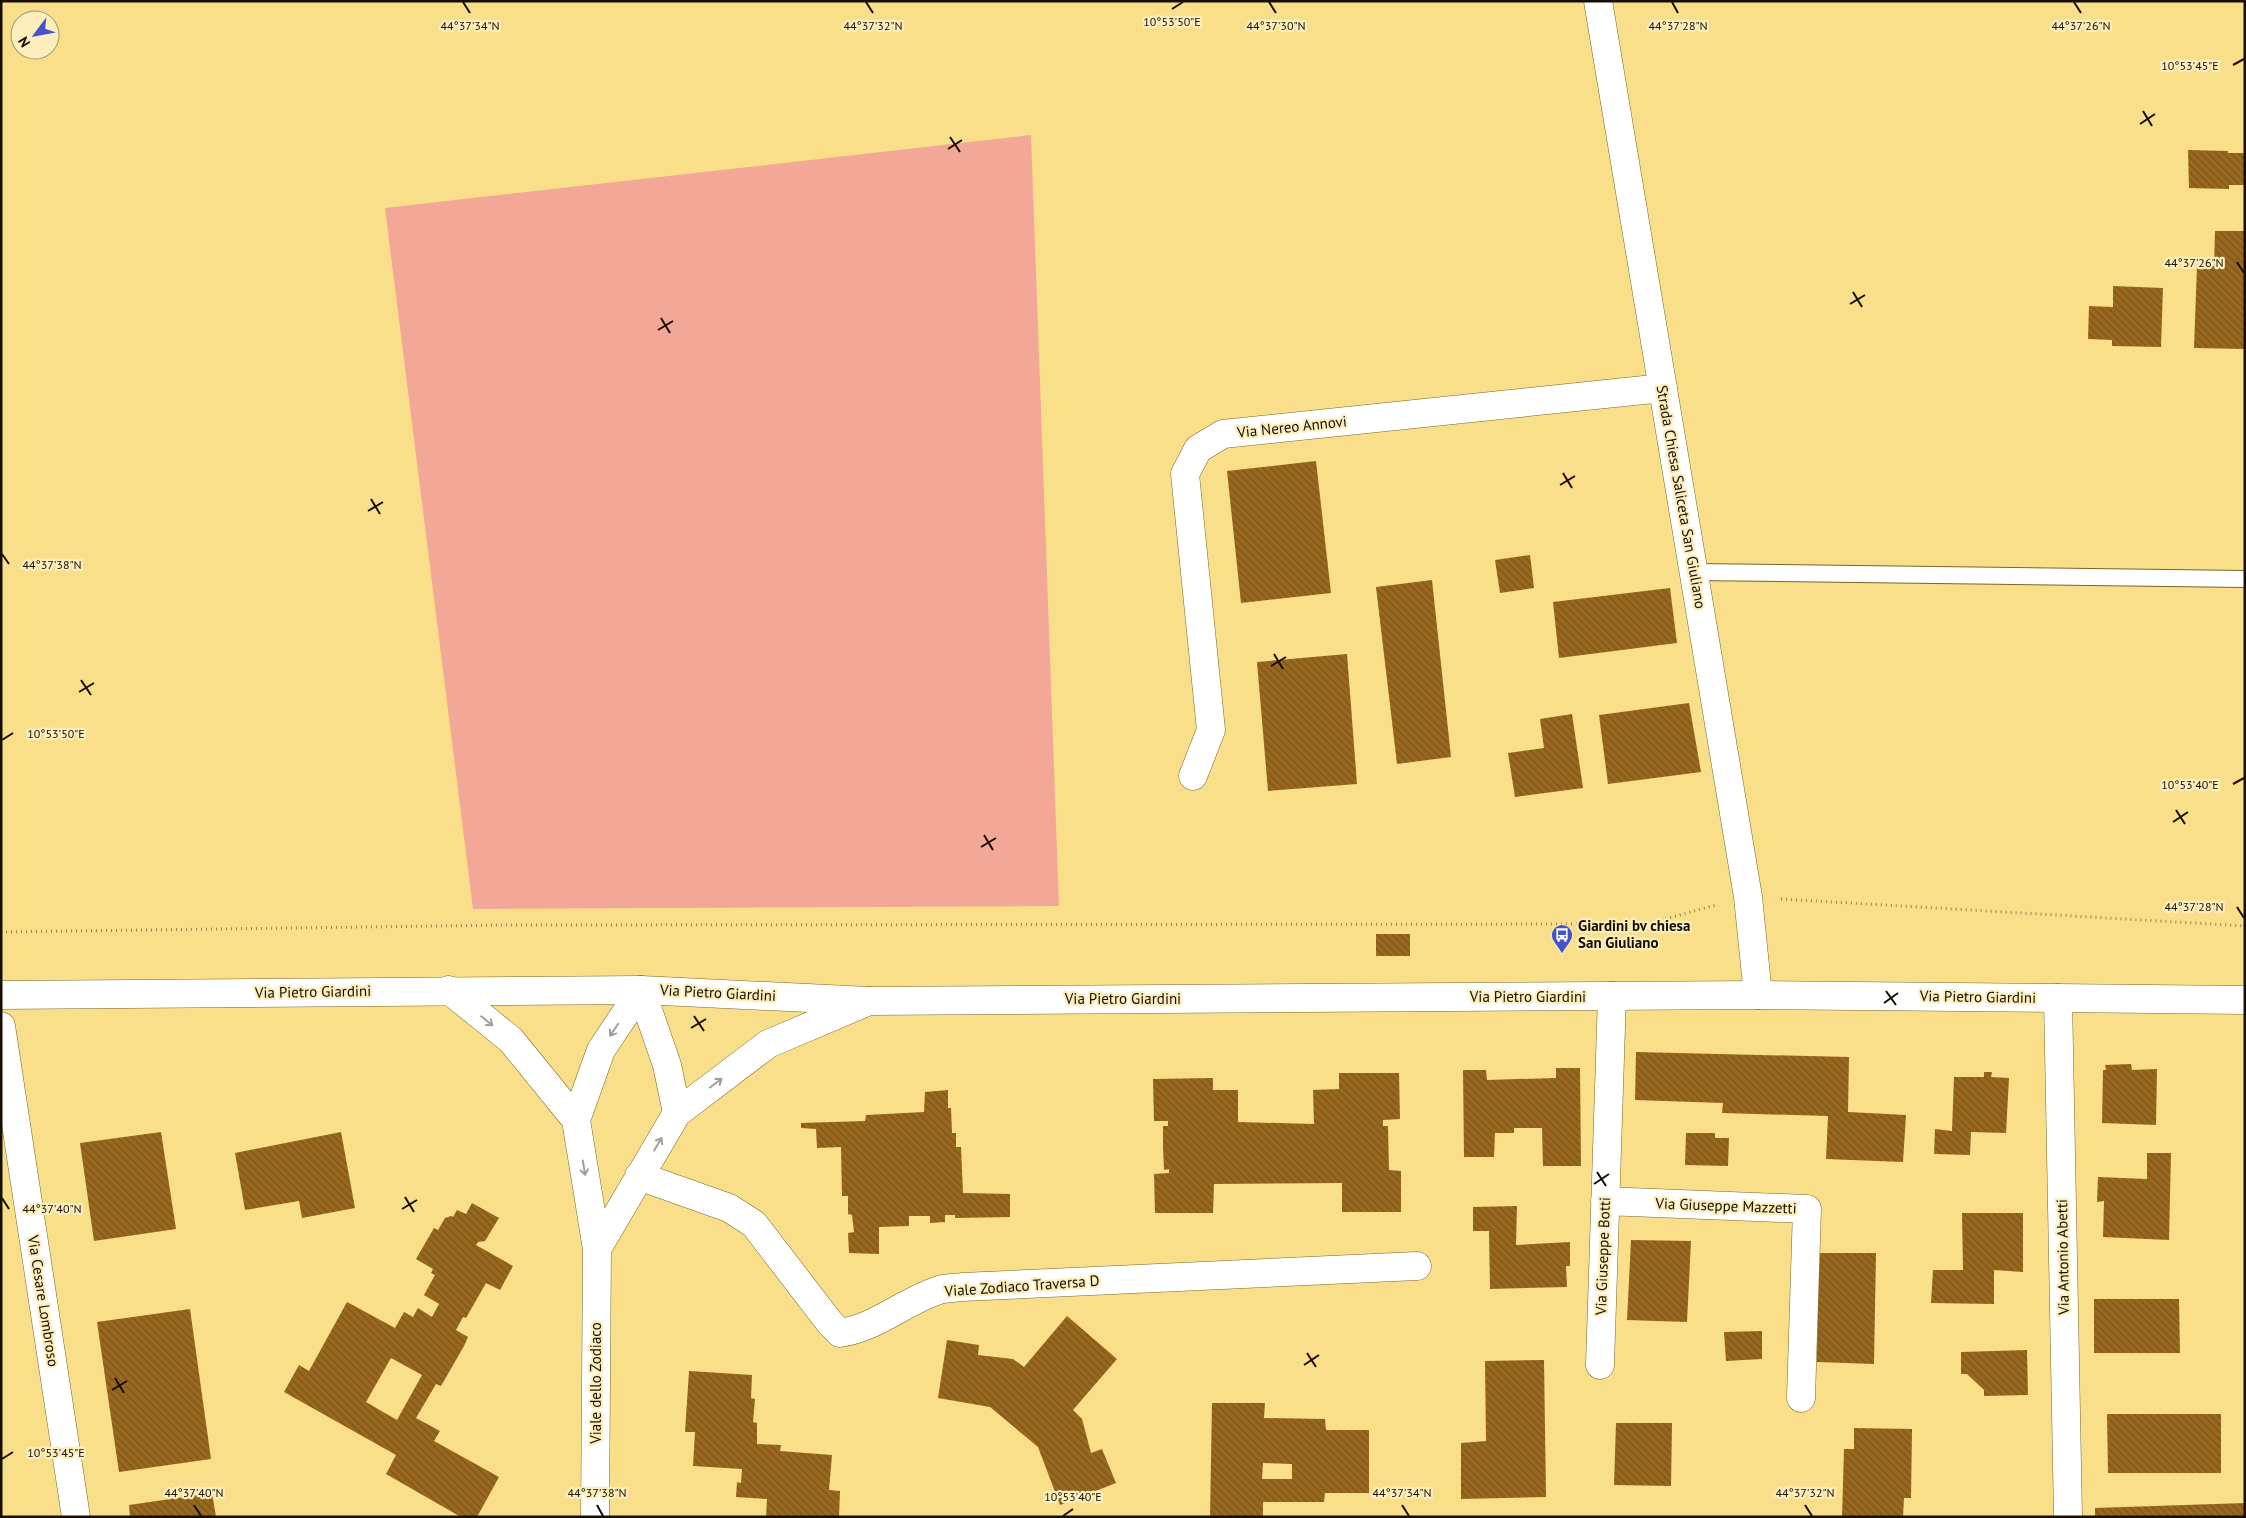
<svg xmlns="http://www.w3.org/2000/svg" width="2246" height="1518" viewBox="0 0 2246 1518" font-family="'PT Sans',sans-serif">
  <style>
    .green { fill: #f3a797 }
    .building { fill: url(#building-back-hatch); fill-rule: evenodd }
    .lines { fill: none; stroke-linecap: round; stroke-linejoin: round }
    .service-casing { stroke: #796626; stroke-width: 18 }
    .minor-casing { stroke: #796626; stroke-width: 29 }
    .secondary-casing { stroke: #796626; stroke-width: 29 }
    .path { stroke: #97844f; stroke-width: 3; stroke-dasharray: 1 4; stroke-linecap: butt }
    .service { stroke: #fff; stroke-width: 16 }
    .minor { stroke: #fff; stroke-width: 28 }
    .secondary { stroke: #fff; stroke-width: 28 }
    .oneway { stroke: #a29f99 }
    .ticks { fill: none; stroke: #160e00; stroke-width: 2 }
    .labels { text-anchor: middle; stroke-width: 4.5; stroke-linejoin: round; paint-order: stroke }
    .street-label { font-size: 15px; fill: #160e00; stroke: #fdeebd }
    .poi-label { font-size: 15px; font-weight: bold; fill: #160e00; stroke: #fdeebd; text-anchor: start }
    .ticks-label { font-size: 12px; text-anchor: middle; fill: #160e00; stroke: #fdeebd; stroke-width: 4.5; stroke-linejoin: round; paint-order: stroke }
  </style>
  <defs>
    <pattern id="building-back-hatch" width="6" height="6" patternUnits="userSpaceOnUse" patternTransform="scale(1.25)"><rect width="6" height="6" fill="#99681f"/><path d="M-1 5l2 2M0 0l6 6M5-1l2 2" fill="none" stroke="#7c5419"/></pattern>
  </defs>
  <rect width="100%" height="100%" fill="#fadf8b"/>
  <path class="green" d="M 1031,135 L 1059,906 L 473,909 L 385,208 Z"/>
  <path class="building" d="M 2188,150 L 2228,151 L 2228,153 L 2245,153 L 2245,185 L 2229,185 L 2229,189 L 2189,188 Z
    M 2215,231 L 2245,231 L 2245,349 L 2194,348 L 2197,266 L 2214,266 Z
    M 2113,286 L 2163,288 L 2161,347 L 2112,346 L 2112,340 L 2088,339 L 2089,306 L 2113,307 Z
    M 1316,461 L 1331,593 L 1241,603 L 1227,471 Z
    M 1530,555 L 1534,588 L 1500,593 L 1495,560 Z
    M 1432,580 L 1451,757 L 1397,764 L 1376,587 Z
    M 1670,588 L 1677,643 L 1559,658 L 1553,602 Z
    M 1347,654 L 1357,784 L 1268,791 L 1257,662 Z
    M 1689,703 L 1701,772 L 1608,784 L 1599,715 Z
    M 1572,714 L 1583,788 L 1515,797 L 1508,753 L 1544,748 L 1540,719 Z
    M 1376,934 L 1410,934 L 1410,956 L 1376,956 Z
    M 1636,1052 L 1849,1057 L 1848,1112 L 1906,1115 L 1903,1162 L 1826,1159 L 1828,1116 L 1722,1113 L 1723,1103 L 1635,1100 Z
    M 2131,1064 L 2132,1070 L 2157,1069 L 2156,1125 L 2102,1123 L 2103,1070 L 2106,1070 L 2105,1065 Z
    M 1556,1068 L 1580,1068 L 1581,1166 L 1543,1166 L 1542,1128 L 1514,1128 L 1514,1133 L 1495,1133 L 1494,1157 L 1464,1157 L 1463,1070 L 1486,1070 L 1487,1080 L 1556,1078 Z
    M 1984,1072 L 1992,1072 L 1991,1077 L 2009,1078 L 2006,1133 L 1971,1132 L 1970,1155 L 1934,1154 L 1935,1129 L 1952,1131 L 1954,1077 L 1984,1077 Z
    M 1339,1073 L 1399,1073 L 1400,1119 L 1383,1120 L 1383,1126 L 1388,1126 L 1389,1170 L 1401,1171 L 1401,1212 L 1342,1212 L 1342,1183 L 1214,1184 L 1213,1213 L 1155,1213 L 1154,1174 L 1169,1173 L 1169,1169 L 1164,1170 L 1163,1147 L 1163,1126 L 1168,1126 L 1168,1121 L 1154,1121 L 1153,1079 L 1213,1078 L 1213,1090 L 1238,1090 L 1238,1122 L 1314,1124 L 1313,1090 L 1339,1089 Z
    M 948,1090 L 948,1108 L 951,1108 L 952,1133 L 956,1133 L 956,1147 L 961,1147 L 963,1193 L 1010,1194 L 1010,1217 L 955,1218 L 955,1215 L 945,1215 L 945,1222 L 930,1223 L 930,1216 L 909,1216 L 909,1226 L 879,1227 L 879,1254 L 849,1253 L 848,1233 L 854,1232 L 852,1215 L 848,1214 L 848,1196 L 842,1196 L 841,1147 L 817,1148 L 816,1129 L 801,1128 L 801,1123 L 865,1121 L 866,1115 L 924,1112 L 925,1092 Z
    M 161,1132 L 176,1229 L 94,1241 L 80,1143 Z
    M 341,1132 L 355,1208 L 302,1218 L 299,1201 L 245,1210 L 235,1153 Z
    M 1686,1133 L 1715,1133 L 1715,1138 L 1729,1138 L 1728,1166 L 1685,1165 Z
    M 2147,1153 L 2171,1153 L 2169,1240 L 2103,1237 L 2104,1201 L 2097,1202 L 2098,1177 L 2147,1179 Z
    M 472,1203 L 499,1218 L 485,1241 L 478,1242 L 476,1245 L 513,1266 L 500,1290 L 486,1283 L 466,1318 L 463,1317 L 456,1330 L 468,1337 L 464,1346 L 441,1386 L 436,1384 L 416,1418 L 440,1431 L 434,1441 L 499,1477 L 477,1517 L 461,1517 L 386,1474 L 396,1455 L 284,1392 L 299,1365 L 309,1371 L 347,1302 L 395,1328 L 404,1312 L 413,1317 L 418,1308 L 432,1317 L 439,1304 L 424,1295 L 435,1275 L 431,1273 L 433,1269 L 416,1259 L 434,1228 L 438,1230 L 445,1218 L 451,1216 L 453,1217 L 457,1210 L 466,1214 ZM 391,1358 L 422,1375 L 397,1420 L 366,1402 Z
    M 1517,1206 L 1516,1245 L 1570,1242 L 1570,1266 L 1566,1266 L 1567,1287 L 1490,1289 L 1489,1231 L 1473,1231 L 1473,1207 Z
    M 1962,1213 L 2023,1213 L 2023,1272 L 1994,1270 L 1994,1304 L 1931,1303 L 1933,1270 L 1963,1270 Z
    M 1631,1240 L 1691,1241 L 1687,1322 L 1627,1320 Z
    M 1818,1253 L 1876,1253 L 1874,1364 L 1817,1362 Z
    M 2094,1299 L 2179,1299 L 2180,1353 L 2094,1353 Z
    M 190,1309 L 211,1459 L 119,1472 L 97,1322 Z
    M 1067,1316 L 1117,1359 L 1073,1410 L 1082,1419 L 1091,1453 L 1102,1449 L 1116,1483 L 1060,1505 L 1038,1447 L 990,1407 L 938,1398 L 947,1340 L 979,1345 L 978,1355 L 1013,1359 L 1024,1367 Z
    M 1762,1331 L 1762,1359 L 1726,1361 L 1724,1332 Z
    M 2027,1350 L 2028,1395 L 1984,1396 L 1984,1390 L 1967,1374 L 1961,1374 L 1961,1352 Z
    M 1544,1360 L 1546,1497 L 1461,1499 L 1461,1443 L 1486,1441 L 1485,1361 Z
    M 689,1371 L 752,1375 L 751,1398 L 755,1399 L 753,1422 L 757,1423 L 757,1444 L 781,1445 L 780,1451 L 832,1455 L 829,1490 L 840,1491 L 839,1517 L 766,1517 L 767,1499 L 736,1497 L 737,1482 L 741,1483 L 742,1469 L 693,1466 L 695,1432 L 685,1432 Z
    M 1212,1403 L 1265,1403 L 1264,1418 L 1325,1419 L 1326,1430 L 1369,1430 L 1369,1493 L 1325,1493 L 1324,1502 L 1263,1502 L 1263,1517 L 1210,1517 ZM 1263,1463 L 1292,1464 L 1292,1479 L 1262,1479 Z
    M 2107,1414 L 2221,1414 L 2221,1473 L 2108,1473 Z
    M 1616,1423 L 1672,1423 L 1671,1486 L 1614,1485 Z
    M 1854,1428 L 1912,1429 L 1911,1498 L 1904,1498 L 1903,1517 L 1842,1517 L 1844,1449 L 1854,1449 Z
    M 212,1493 L 216,1517 L 130,1517 L 129,1505 Z
    M 2245,1503 L 2245,1517 L 2095,1517 L 2095,1508 Z"/>
  <g class="lines">
    <g class="service-casing">
      <path id="service" d="M 1694,572 L 2245,579"/>
    </g>
    <g class="minor-casing">
      <path id="minor" d="M 1598,1 L 1748,897 L 1758,995
        M 1193,776 L 1211,730 L 1185,474 L 1198,449 L 1223,434 L 1663,388
        M 449,990 L 511,1040 L 576,1120
        M 641,990 L 667,1065 L 677,1113
        M 2058,998 L 2068,1517
        M 1,1026 L 76,1517
        M 639,1176 L 729,1208 L 754,1224 L 830,1323 L 840,1333 C 876,1328 905,1301 939,1290 C 947,1288 955,1288 962,1287 L 1417,1266
        M 1605,1201 L 1807,1209 L 1801,1398
        M 597,1249 L 677,1113 L 768,1044 L 869,1001
        M 1600,1365 L 1612,996
        M 595,1517 L 597,1249 L 576,1120 L 601,1050 L 641,990"/>
    </g>
    <g class="secondary-casing">
      <path id="secondary" d="M 1,995 L 641,990 L 869,1001 L 1758,995 L 2245,1000"/>
    </g>
    <path class="path" d="M 1781,899 L 2245,926
      M 1,932 L 507,925 L 1647,924 L 1716,905"/>
    <use href="#service" class="service"/>
    <use href="#minor" class="minor"/>
    <use href="#secondary" class="secondary"/>
  </g>
  <defs><path id="oneway-shaft" d="M-6 0H5M1.5-3L5.5 0L1.5 3" fill="none" stroke-width="1.6" stroke-linecap="round" stroke-linejoin="round" transform="scale(1.25)"/></defs>
  <g class="oneway">
    <use href="#oneway-shaft" transform="translate(487 1021) rotate(39)"/>
    <use href="#oneway-shaft" transform="translate(614 1030) rotate(124)"/>
    <use href="#oneway-shaft" transform="translate(716 1083) rotate(-37)"/>
    <use href="#oneway-shaft" transform="translate(658 1144) rotate(-59)"/>
    <use href="#oneway-shaft" transform="translate(584 1168) rotate(81)"/>
  </g>
  <path class="ticks" d="M 463,2 L 470,13M 866,2 L 873,13M 1269,2 L 1276,13M 1672,2 L 1678,13M 2074,2 L 2081,13M 1172,9 L 1183,2M 2233,65 L 2244,59M 2143,111 L 2152,126M 2140,124 L 2155,114M 950,137 L 960,152M 948,149 L 962,140M 2237,262 L 2244,273M 1853,292 L 1862,307M 1850,304 L 1865,295M 661,318 L 670,333M 658,330 L 673,321M 1563,473 L 1572,488M 1560,485 L 1575,476M 371,499 L 380,514M 368,511 L 383,502M 2,554 L 9,564M 1274,654 L 1283,669M 1271,666 L 1286,657M 81,680 L 91,695M 79,692 L 94,683M 2,740 L 13,733M 2233,784 L 2244,778M 2176,810 L 2185,824M 2173,822 L 2188,812M 984,835 L 993,850M 981,847 L 996,838M 2237,907 L 2244,918M 1886,991 L 1896,1005M 1884,1003 L 1898,993M 694,1016 L 704,1031M 691,1028 L 706,1019M 1597,1172 L 1606,1186M 1594,1184 L 1609,1174M 405,1197 L 414,1212M 2,1198 L 9,1209M 402,1209 L 417,1200M 1307,1353 L 1316,1367M 1304,1365 L 1319,1355M 115,1378 L 124,1393M 112,1390 L 127,1381M 2,1459 L 13,1452M 194,1505 L 201,1516M 597,1505 L 603,1516M 1402,1505 L 1409,1516M 1805,1505 L 1812,1516M 1063,1516 L 1073,1509"/>
  <defs>
    <g id="bus-pin" transform="scale(1.125)"><path d="M0 17L-7.5 6A9.5 9.5 0 1 1 7.5 6Z" fill="#4454c8" stroke="#fdeebd"/><path d="M-5-6H5V4H4V6H2V4H-2V6H-4V4H-5ZM-3.5-4V0h7V-4ZM-3.5 1.2v1.5H-2V1.2ZM2 1.2v1.5H3.5V1.2Z" fill="#fff"/></g>
  </defs>
  <g fill-rule="evenodd">
    <use href="#bus-pin" x="1562" y="935"/>
  </g>
  <g class="labels">
    <g class="street-label">
      <text transform="translate(1292 427) rotate(-6)" y="5">Via Nereo Annovi</text>
      <text transform="translate(1681 497) rotate(80)" y="5">Strada Chiesa Saliceta San Giuliano</text>
      <text transform="translate(313 992) rotate(-1)" y="5">Via Pietro Giardini</text>
      <text transform="translate(718 993) rotate(3)" y="5">Via Pietro Giardini</text>
      <text x="1528" y="1002">Via Pietro Giardini</text>
      <text transform="translate(1978 997) rotate(1)" y="5">Via Pietro Giardini</text>
      <text x="1123" y="1004">Via Pietro Giardini</text>
      <text transform="translate(1726 1206) rotate(2)" y="5">Via Giuseppe Mazzetti</text>
      <text transform="translate(1603 1256) rotate(-88)" y="5">Via Giuseppe Botti</text>
      <text transform="translate(2063 1257) rotate(-91)" y="5">Via Antonio Abetti</text>
      <text transform="translate(1022 1286) rotate(-4)" y="5">Viale Zodiaco Traversa D</text>
      <text transform="translate(43 1301) rotate(81)" y="5">Via Cesare Lombroso</text>
      <text transform="translate(596 1383) rotate(-90)" y="5">Viale dello Zodiaco</text>
    </g>
    <g class="poi-label">
      <text x="1578" y="931">Giardini bv chiesa<tspan x="1578" dy="17">San Giuliano</tspan></text>
    </g>
  </g>
  <g class="ticks-label">
    <text x="1172" y="26">10°53'50"E</text>
    <text x="470" y="30">44°37'34"N</text>
    <text x="873" y="30">44°37'32"N</text>
    <text x="1276" y="30">44°37'30"N</text>
    <text x="1678" y="30">44°37'28"N</text>
    <text x="2081" y="30">44°37'26"N</text>
    <text x="2190" y="70">10°53'45"E</text>
    <text x="2194" y="267">44°37'26"N</text>
    <text x="52" y="569">44°37'38"N</text>
    <text x="56" y="738">10°53'50"E</text>
    <text x="2190" y="789">10°53'40"E</text>
    <text x="2194" y="911">44°37'28"N</text>
    <text x="52" y="1213">44°37'40"N</text>
    <text x="56" y="1457">10°53'45"E</text>
    <text x="194" y="1497">44°37'40"N</text>
    <text x="597" y="1497">44°37'38"N</text>
    <text x="1402" y="1497">44°37'34"N</text>
    <text x="1805" y="1497">44°37'32"N</text>
    <text x="1073" y="1501">10°53'40"E</text>
  </g>
  <rect width="2246" height="1518" fill="none" stroke="#160e00" stroke-width="5"/>
  <g transform="translate(35 35) rotate(238)"><circle r="24" fill="#fdeebd" stroke="#a19471"/>
  <path d="M0-4L9 19L0 12L-9 19Z" fill="#4454c8"/>
  <text y="-8" font-size="14" font-weight="bold" text-anchor="middle" fill="#160e00">N</text>
  </g>
</svg>
